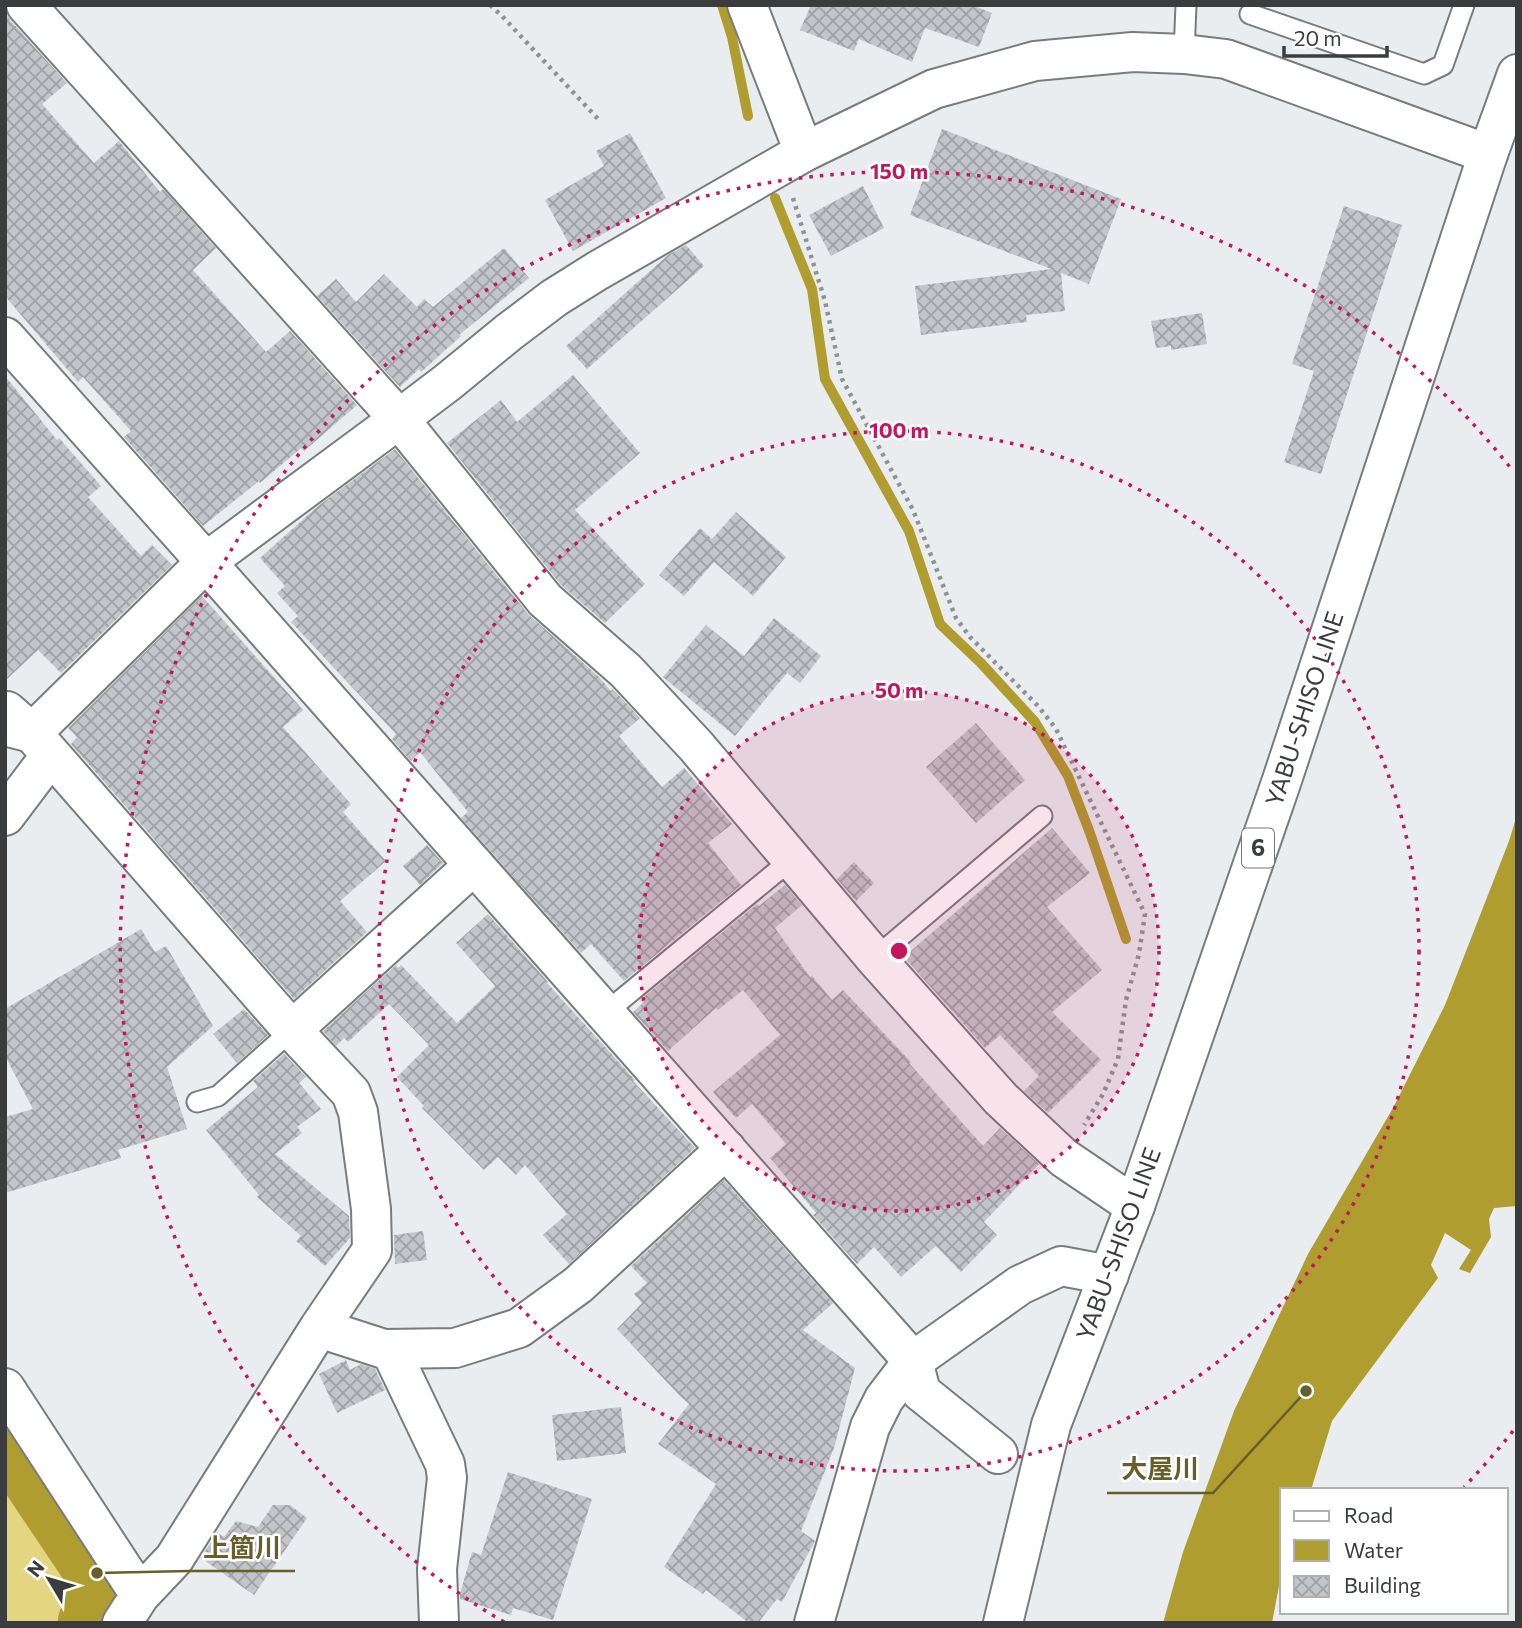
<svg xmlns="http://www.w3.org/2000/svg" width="1522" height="1628" viewBox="0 0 1522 1628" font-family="Commissioner,'Noto Sans JP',sans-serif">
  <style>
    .green { fill: #e4d580 }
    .water { fill: #af9d30 }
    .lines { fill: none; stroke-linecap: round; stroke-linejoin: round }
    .stream { stroke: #af9d30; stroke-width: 10 }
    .river { stroke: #af9d30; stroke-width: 63 }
    .building { fill: url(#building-cross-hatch) }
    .service-casing { stroke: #797c7f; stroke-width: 23 }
    .minor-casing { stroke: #797c7f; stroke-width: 42 }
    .tertiary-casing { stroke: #797c7f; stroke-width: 42 }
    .secondary-casing { stroke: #797c7f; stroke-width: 42 }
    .primary-casing { stroke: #797c7f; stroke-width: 42 }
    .path { stroke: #8f9294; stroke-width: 4.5; stroke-dasharray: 3.5 5; stroke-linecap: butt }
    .service { stroke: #fff; stroke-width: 19 }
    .minor { stroke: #fff; stroke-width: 38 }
    .tertiary { stroke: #fff; stroke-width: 38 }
    .secondary { stroke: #fff; stroke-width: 38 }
    .primary { stroke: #fff; stroke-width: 38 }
    .ring { fill: none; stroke: #c2185b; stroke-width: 3.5; stroke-dasharray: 3.5 7 }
    .labels { text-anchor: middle; stroke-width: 5; stroke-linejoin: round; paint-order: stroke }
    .shield { fill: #fff; stroke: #757677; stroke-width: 2 }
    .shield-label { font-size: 23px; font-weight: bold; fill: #3a3c3d }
    .street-label { font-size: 24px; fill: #3a3c3d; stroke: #fff }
    .centre { fill: #c2185b; stroke: #fff; stroke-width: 3.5 }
    .ring-label { font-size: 21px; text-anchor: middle; font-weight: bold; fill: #c2185b; stroke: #fff; stroke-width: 5; stroke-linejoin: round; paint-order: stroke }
    .leader { fill: none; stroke: #675e2a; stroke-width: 2.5 }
    .callout-dot { fill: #675e2a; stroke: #fff; stroke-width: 2.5 }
    .callout-label { font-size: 26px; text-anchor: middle; font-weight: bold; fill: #675e2a; stroke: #fff; stroke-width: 5; stroke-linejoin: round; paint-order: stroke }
  </style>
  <defs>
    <pattern id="building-cross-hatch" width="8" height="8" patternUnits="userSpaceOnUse" patternTransform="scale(1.75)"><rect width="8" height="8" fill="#c2c5c9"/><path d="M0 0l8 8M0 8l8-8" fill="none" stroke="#9fa1a4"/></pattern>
  </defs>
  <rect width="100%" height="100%" fill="#e9edf0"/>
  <path class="green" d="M 5,1486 L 73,1589 L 74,1616 L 69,1623 L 5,1623 Z"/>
  <path class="water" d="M 1517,815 L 1517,1206 L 1494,1208 L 1489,1219 L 1491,1237 L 1470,1273 L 1459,1269 L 1471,1250 L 1445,1233 L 1431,1265 L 1438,1278 L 1332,1421 L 1311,1490 L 1282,1490 L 1282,1570 L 1272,1623 L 1163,1623 L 1183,1552 L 1234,1411 L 1308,1254 L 1393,1108 L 1445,1005 L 1509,841 Z"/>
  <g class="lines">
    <path class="stream" d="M 722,5 L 732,37 L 748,116
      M 775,198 L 812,289 L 825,379 L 909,531 L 940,624 L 980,662 L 1035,722 L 1068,776 L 1090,833 L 1126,939"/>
    <path class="river" d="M 5,1436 L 97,1573 L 98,1599 L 89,1623"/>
  </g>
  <path class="building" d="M 811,5 L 972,5 L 992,13 L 979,47 L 925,28 L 912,62 L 859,39 L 854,51 L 800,30 Z
    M 5,12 L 10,20 L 67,83 L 42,104 L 94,163 L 119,141 L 160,192 L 163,189 L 216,248 L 193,270 L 266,352 L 290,331 L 357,405 L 304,451 L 301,448 L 260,483 L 259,481 L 203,526 L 124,437 L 131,431 L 83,377 L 78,382 L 5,296 Z
    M 942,129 L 1121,199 L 1089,284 L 1061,273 L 1065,311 L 1026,315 L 1027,322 L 921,335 L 915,286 L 1051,269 L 910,215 Z
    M 630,133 L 666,198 L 573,251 L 545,200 L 604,166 L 596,151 Z
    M 863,186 L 884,228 L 831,256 L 809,215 Z
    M 1344,206 L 1402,225 L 1321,474 L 1284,462 L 1314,371 L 1292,364 Z
    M 686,245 L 704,266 L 587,369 L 566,346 L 668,255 Z
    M 504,248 L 529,278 L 459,335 L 461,336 L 421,372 L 419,369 L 400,387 L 317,296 L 336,279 L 356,302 L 384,274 L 417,307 L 424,299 L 433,307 Z
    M 1202,313 L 1207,344 L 1171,350 L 1171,346 L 1156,348 L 1151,321 Z
    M 573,375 L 640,453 L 575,510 L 645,584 L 605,623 L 561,585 L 447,443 L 501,400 L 517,422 Z
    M 5,376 L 57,440 L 59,438 L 101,486 L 88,497 L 141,556 L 152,545 L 172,565 L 61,673 L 38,650 L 5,681 Z
    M 395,449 L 528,614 L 598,676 L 611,691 L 613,689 L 640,718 L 619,736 L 662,787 L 684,768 L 732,824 L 708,843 L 741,885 L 624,981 L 591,944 L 581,953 L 461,818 L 468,812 L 420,752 L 411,761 L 392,739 L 396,734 L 291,622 L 298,616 L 277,593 L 285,586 L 260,558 L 318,506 Z
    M 736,512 L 786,557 L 753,596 L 714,562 L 684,596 L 659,575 L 700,528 L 712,539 Z
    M 202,596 L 303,710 L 283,727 L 351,804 L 343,812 L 386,861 L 340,901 L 367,932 L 294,999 L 71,744 L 77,737 L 68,728 Z
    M 774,618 L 821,656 L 800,683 L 787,673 L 735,736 L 663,677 L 706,625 L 744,656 Z
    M 976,723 L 1025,780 L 976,823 L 926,767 Z
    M 1052,828 L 1090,873 L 1047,907 L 1102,970 L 1052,1012 L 1101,1060 L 1048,1113 L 1024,1091 L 1039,1076 L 1000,1035 L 985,1048 L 904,957 Z
    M 427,845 L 443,863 L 420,885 L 403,866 Z
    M 854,862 L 874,883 L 856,901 L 837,879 Z
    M 785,885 L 802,905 L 775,928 L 810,977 L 812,976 L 832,1000 L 843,990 L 911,1062 L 909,1063 L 983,1146 L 1000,1128 L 1039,1164 L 984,1222 L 997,1235 L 961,1272 L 936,1246 L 901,1277 L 874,1247 L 857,1264 L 813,1215 L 816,1213 L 770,1158 L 786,1144 L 752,1104 L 736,1118 L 713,1092 L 780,1035 L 743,990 L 718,1010 L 716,1008 L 668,1051 L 633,1012 L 643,1003 L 640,1000 L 757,904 L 759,906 Z
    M 488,914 L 548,982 L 547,983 L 635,1080 L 633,1081 L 695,1148 L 569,1264 L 543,1235 L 567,1214 L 525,1165 L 516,1175 L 498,1157 L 484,1170 L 422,1108 L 424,1106 L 397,1077 L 429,1045 L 389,1004 L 348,1042 L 344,1038 L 336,1046 L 323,1031 L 396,965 L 398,968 L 401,965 L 457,1023 L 495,986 L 456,943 Z
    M 141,929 L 155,952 L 166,946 L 213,1026 L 167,1067 L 187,1129 L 118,1150 L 121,1158 L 5,1193 L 5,1117 L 33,1109 L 5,1056 L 5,1009 Z
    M 244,1009 L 268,1035 L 237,1063 L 213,1034 Z
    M 284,1054 L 306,1077 L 299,1083 L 321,1109 L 297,1127 L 302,1133 L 275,1154 L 349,1216 L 350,1238 L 325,1266 L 296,1241 L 301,1236 L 257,1197 L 259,1195 L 206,1130 L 258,1087 L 253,1081 Z
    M 724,1180 L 833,1303 L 803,1330 L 855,1368 L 834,1448 L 801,1531 L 815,1541 L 782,1602 L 777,1599 L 758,1623 L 749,1623 L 706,1590 L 703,1594 L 664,1567 L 716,1484 L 658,1444 L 689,1404 L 680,1396 L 617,1329 L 642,1303 L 634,1294 L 647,1283 L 631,1266 Z
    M 423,1231 L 427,1260 L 395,1264 L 394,1235 Z
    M 346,1360 L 350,1370 L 361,1364 L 375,1369 L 385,1390 L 337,1413 L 319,1374 Z
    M 621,1407 L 626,1453 L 557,1461 L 552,1415 Z
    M 508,1472 L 592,1499 L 553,1620 L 513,1608 L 511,1615 L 460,1599 L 460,1594 L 472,1552 L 481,1555 Z
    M 273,1505 L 290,1505 L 307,1518 L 254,1595 L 201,1558 L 217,1532 L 224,1537 L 236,1521 L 258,1527 Z"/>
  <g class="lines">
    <g class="service-casing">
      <path id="service" d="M 1250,14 L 1424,74 L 1443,65 L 1464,5
        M 1184,54 L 1186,5
        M 875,958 L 1042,816
        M 605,1013 L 792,859
        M 197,1102 L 218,1096 L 292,1030"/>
    </g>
    <g class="minor-casing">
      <path id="minor" d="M 26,5 L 399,419 L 545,600 L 626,671 L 696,746 L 875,958 L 1001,1099 L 1064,1158 L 1135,1206
        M 747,5 L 804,152
        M 7,711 L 32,733 L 292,1030 L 351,1093 L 358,1112 L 371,1209 L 372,1250 L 319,1328 L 174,1559 L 140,1595 L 122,1623
        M 5,816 L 51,755
        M 292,1030 L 474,865
        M 319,1328 L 384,1349 L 455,1348 L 519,1328 L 578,1285 L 726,1149
        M 390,1349 L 445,1464 L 447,1478 L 437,1569 L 439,1623
        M 5,1388 L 140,1595"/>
    </g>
    <g class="tertiary-casing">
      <path id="tertiary" d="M 998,1454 L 921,1392 L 913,1361 L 206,562 L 399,419 L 448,382 L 509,332 L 554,298 L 597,271 L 804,152 L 934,89 L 1035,61 L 1133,52 L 1184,54 L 1226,59 L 1488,154
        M 814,1623 L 870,1427 L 884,1399 L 913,1361 L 1020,1285 L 1061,1266 L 1109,1275"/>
    </g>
    <g class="secondary-casing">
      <path id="secondary" d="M 5,337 L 206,562 L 32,733 L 5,726"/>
    </g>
    <g class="primary-casing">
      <path id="primary" d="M 1003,1623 L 1051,1425 L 1135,1206 L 1282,780 L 1488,154 L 1517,74"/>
    </g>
    <path class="path" d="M 490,5 L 502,16 L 599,120
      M 793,198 L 825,301 L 842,379 L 913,510 L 956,618 L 970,637 L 1039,707 L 1056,729 L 1145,914 L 1139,954 L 1126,1000 L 1118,1059 L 1103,1094 L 1084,1125"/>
    <use href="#service" class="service"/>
    <use href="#minor" class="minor"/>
    <use href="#tertiary" class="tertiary"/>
    <use href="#secondary" class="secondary"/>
    <use href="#primary" class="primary"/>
  </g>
  <circle cx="899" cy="951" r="260" fill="#c2185b" fill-opacity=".12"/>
  <g class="ring">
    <circle cx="899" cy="951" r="260"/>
    <circle cx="899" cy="951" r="520"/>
    <path d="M1513 1431A779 779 0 0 1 1464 1487M504 1622A779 779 0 1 1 1513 471"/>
  </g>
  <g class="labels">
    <rect class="shield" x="1242" y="828.5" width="32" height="39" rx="5"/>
    <g class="shield-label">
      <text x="1258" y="856">6</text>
    </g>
    <g class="street-label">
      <text transform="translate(1305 709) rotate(-72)" y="8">YABU-SHISO LINE</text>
      <text transform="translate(1119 1244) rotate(-70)" y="8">YABU-SHISO LINE</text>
    </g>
  </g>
  <circle cx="899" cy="951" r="10" class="centre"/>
  <g class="ring-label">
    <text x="899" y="179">150 m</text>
    <text x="899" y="438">100 m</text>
    <text x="899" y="698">50 m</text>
  </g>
  <path class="leader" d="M1306 1391L1213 1493H1107M97 1573L189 1571H295"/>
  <g class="callout-dot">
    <circle cx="1306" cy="1391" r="7"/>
    <circle cx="97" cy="1573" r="7"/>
  </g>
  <g class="callout-label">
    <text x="1160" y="1478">大屋川</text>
    <text x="242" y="1557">上箇川</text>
  </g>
  <rect width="1522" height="1628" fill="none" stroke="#3a3c3d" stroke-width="14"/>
  <rect x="1280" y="1488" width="228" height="126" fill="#ffffff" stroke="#b0b1b1" stroke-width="2"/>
  <rect x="1294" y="1511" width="35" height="10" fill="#ffffff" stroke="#b0b1b1" stroke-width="2"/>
  <text x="1344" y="1523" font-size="21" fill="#3a3c3d">Road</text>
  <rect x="1294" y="1540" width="35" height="21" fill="#af9d30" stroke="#b0b1b1" stroke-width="2"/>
  <text x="1344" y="1558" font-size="21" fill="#3a3c3d">Water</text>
  <rect x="1294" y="1576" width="35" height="21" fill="url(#building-cross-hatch)" stroke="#b0b1b1" stroke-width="2"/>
  <text x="1344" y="1593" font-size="21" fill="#3a3c3d">Building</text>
  <g transform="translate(49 1579) rotate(308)" stroke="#ffffff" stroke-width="5" paint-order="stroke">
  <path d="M0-5L12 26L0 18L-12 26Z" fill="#3a3c3d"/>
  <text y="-10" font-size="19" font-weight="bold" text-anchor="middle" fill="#3a3c3d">N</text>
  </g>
  <path d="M1284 46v10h103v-10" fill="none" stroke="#3a3c3d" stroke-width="3.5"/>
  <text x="1294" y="46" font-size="21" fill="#3a3c3d" stroke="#ffffff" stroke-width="5" paint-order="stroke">20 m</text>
</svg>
